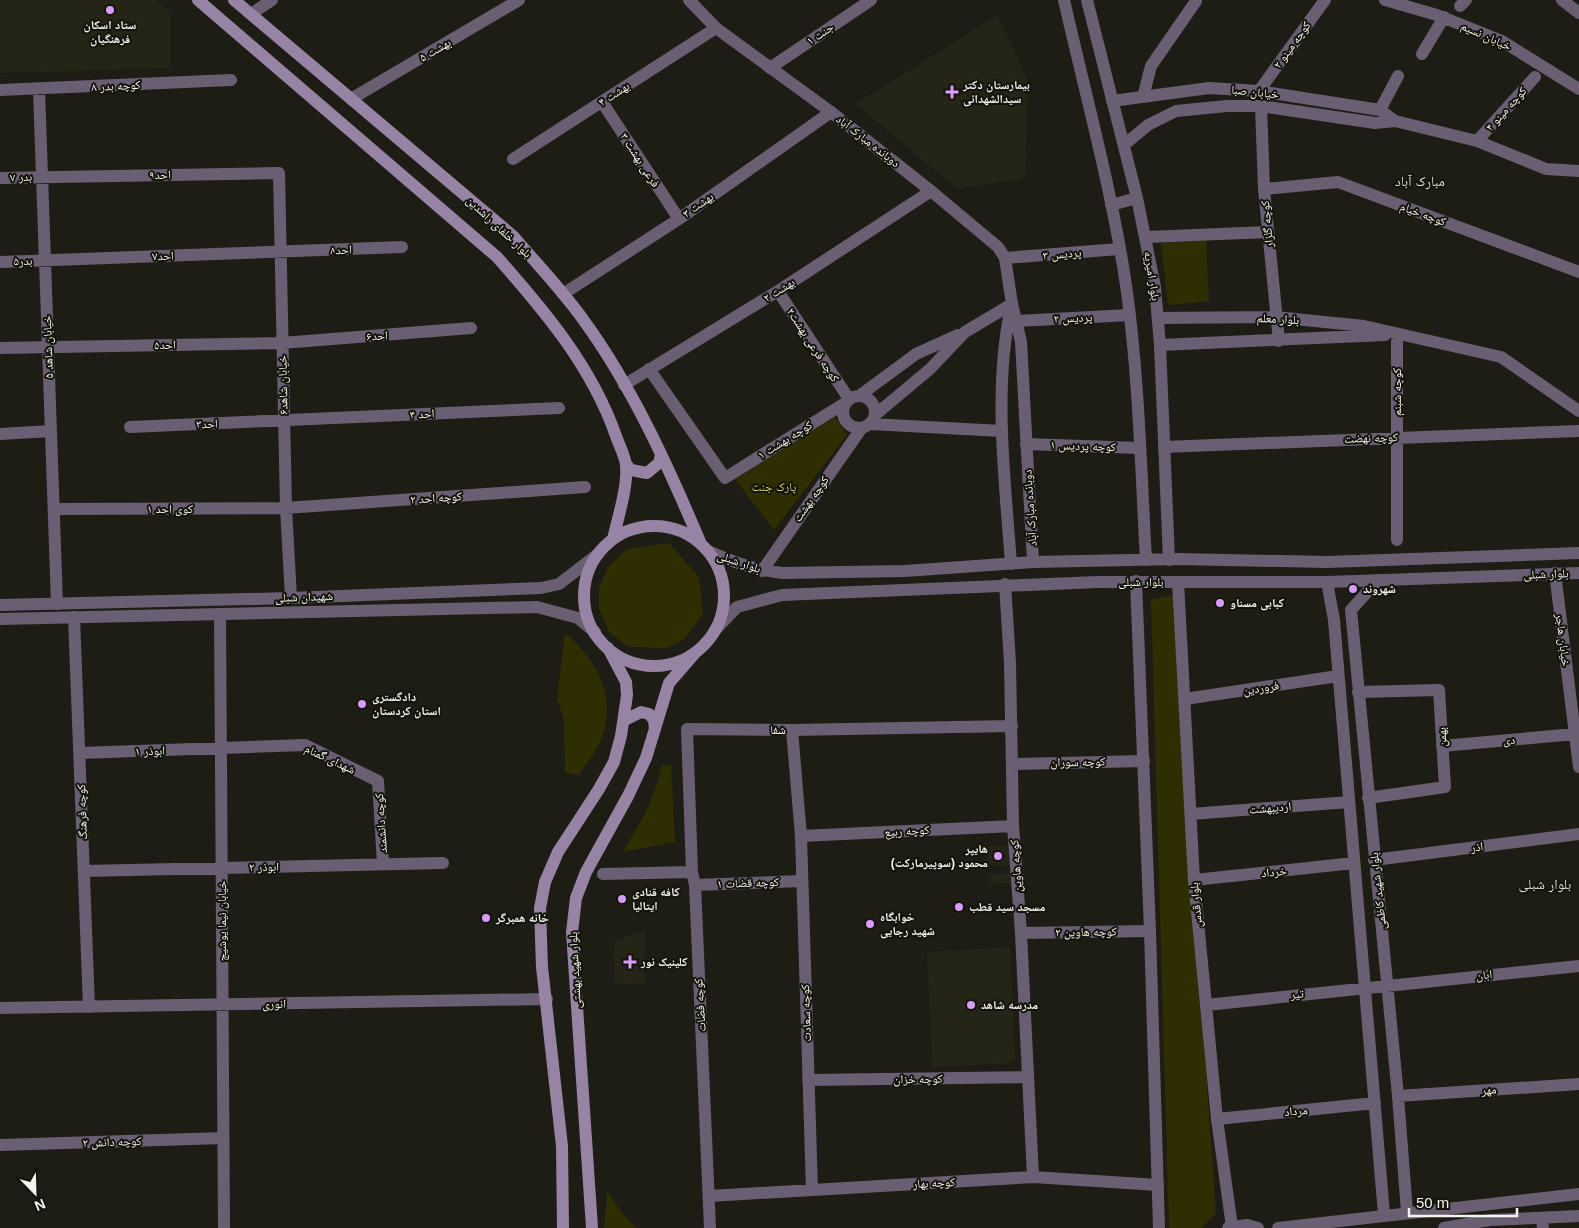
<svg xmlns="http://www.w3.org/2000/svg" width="1579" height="1228" viewBox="0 0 1579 1228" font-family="Arial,'Noto Naskh Arabic',sans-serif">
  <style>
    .built { fill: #242417 }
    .green { fill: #2f2e03 }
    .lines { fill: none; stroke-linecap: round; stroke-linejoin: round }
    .minor { stroke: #6a5e72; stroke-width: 12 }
    .tertiary { stroke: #6a5e72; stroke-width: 12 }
    .secondary { stroke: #9783a3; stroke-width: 12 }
    .poi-dot { fill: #d79bf9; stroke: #14140d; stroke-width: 2 }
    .labels { text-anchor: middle; stroke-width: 4; stroke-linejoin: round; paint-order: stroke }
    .poi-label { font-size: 12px; font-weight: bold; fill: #f4f4ef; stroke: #14140d; text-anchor: start }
    .street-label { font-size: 12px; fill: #f4f4ef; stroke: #14140d }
    .park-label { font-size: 12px; fill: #d6d480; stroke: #14140d }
    .neighbourhood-label { font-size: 14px; fill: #deded4; stroke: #14140d }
  </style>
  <rect width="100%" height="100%" fill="#1d1d16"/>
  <path class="built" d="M 0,0 L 156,0 L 170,13 L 170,68 L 0,73 Z
    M 997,15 L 1028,80 L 1025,178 L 957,189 L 856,104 Z
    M 1008,846 L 1009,865 L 988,866 L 987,847 Z
    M 1010,873 L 1010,883 L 990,884 L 989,875 Z
    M 645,930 L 645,983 L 615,984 L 614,941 Z
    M 1010,947 L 1015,1057 L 1010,1063 L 932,1067 L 927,952 Z"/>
  <path class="green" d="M 1206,240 L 1209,301 L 1168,305 L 1161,243 Z
    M 835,417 L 847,435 L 774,530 L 735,479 Z
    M 669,543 L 699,577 L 703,614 L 685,639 L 667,648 L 629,647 L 609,632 L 599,608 L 599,589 L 608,567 L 627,549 Z
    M 1173,595 L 1216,1213 L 1201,1228 L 1169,1228 L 1151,600 Z
    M 565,633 C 602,665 622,707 594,753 C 590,760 583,767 579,775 L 565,773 L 564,719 L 557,699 Z
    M 662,765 L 671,765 L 675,842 L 623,852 C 640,823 655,798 662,765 Z
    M 607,1191 L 624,1216 L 637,1228 L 604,1228 Z"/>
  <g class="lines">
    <path class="minor" d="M 1385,0 L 1437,15 L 1502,41 L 1579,89
      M 1562,0 L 1579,13
      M 1460,6 L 1466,0
      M 251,14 L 272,0
      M 1422,54 L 1444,17
      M 770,68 L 871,0
      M 0,90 L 231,80
      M 39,90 L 57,604
      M 1259,91 L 1325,0
      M 1143,97 L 1151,66 L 1196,1
      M 351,99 L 519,0
      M 1112,101 L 1209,88 L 1259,91 L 1380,110 L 1395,121
      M 602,102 L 679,219
      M 1261,106 L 1264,189 L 1279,341
      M 1380,110 L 1398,76
      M 1477,141 L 1535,77
      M 1124,145 L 1148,125 L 1176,111 L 1227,106 L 1261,106 L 1375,123 L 1395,121 L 1477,141 L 1546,169 L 1579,171
      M 513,159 L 716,28
      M 0,178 L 279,173 L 286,508 L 291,598
      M 1264,189 L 1338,182 L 1579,272
      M 1146,237 L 1268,232
      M 1005,258 L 1119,249
      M 0,262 L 402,247
      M 778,291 L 849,399
      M 563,294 L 679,219 L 831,112
      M 1158,318 L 1275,317 L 1364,326 L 1501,357 L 1579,411
      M 1017,321 L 1129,315
      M 1160,345 L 1385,335
      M 0,348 L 282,343 L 471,328
      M 649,369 L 725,478 L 845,403
      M 624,385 L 778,291 L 931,191
      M843 412a16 16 0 1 1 32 0a16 16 0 1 1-32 0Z
      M 859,396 L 916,354 L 958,335
      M 875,415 L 930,369 L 965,332 L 1012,304
      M 870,424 L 1002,431
      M 130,427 L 559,408
      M 0,434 L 51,431
      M 1026,444 L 1139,448
      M 1164,447 L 1579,431
      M 54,509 L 286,508 L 585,487
      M 1397,540 L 1397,334
      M 762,571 L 861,429
      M 1555,573 L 1579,767
      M 1378,580 L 1351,610 L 1398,1096 L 1407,1212
      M 1327,582 L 1334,620 L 1384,1215
      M 1005,584 L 1010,663 L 1013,826 L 1021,933 L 1033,1177
      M 220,614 L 224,1228
      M 74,617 L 89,1007
      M 1358,692 L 1439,690 L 1445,787 L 1368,798
      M 1185,699 L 1338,676
      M 792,730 L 801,836 L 812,1190
      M 1442,746 L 1575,734
      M 80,753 L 305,745 L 378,781 L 383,864
      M 1012,764 L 1144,761
      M 1191,814 L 1349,802
      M 801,836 L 1013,826
      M 1374,860 L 1579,834
      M 84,871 L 443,863
      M 692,872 L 687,729 L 792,730 L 1012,726
      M 603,874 L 692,872 L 695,885 L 710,1228
      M 1194,880 L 1354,863
      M 695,885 L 801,881
      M 1021,933 L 1150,931
      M 1206,1005 L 1579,966
      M 0,1008 L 547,999
      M 808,1080 L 1028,1077
      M 1398,1096 L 1579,1084
      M 1217,1119 L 1375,1103
      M 0,1145 L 223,1138
      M 709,1196 L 1033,1177 L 1158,1185
      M 1542,1218 L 1543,1228"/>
    <path class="tertiary" d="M 689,0 L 716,28 L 831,112 L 931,191 L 998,247 L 1005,258 L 1012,304 L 1021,342 L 1033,562
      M 1064,0 C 1086,97 1113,194 1127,292 C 1139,381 1141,471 1146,560
      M 1087,0 L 1137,198 L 1155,287 L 1160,345 L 1169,560
      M 1111,205 L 1137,198
      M 708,551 C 733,562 755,570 782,573 L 905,571 L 1033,562 L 1178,559 L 1327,562 L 1579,553
      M 1011,564 C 1005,479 993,390 1011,307
      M 1136,581 L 1150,931 L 1159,1228
      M 1178,582 L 1194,880 L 1217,1119 L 1232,1227
      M 0,605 L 291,598 L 541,588 L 559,584 L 598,554
      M 0,619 L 537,607 L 578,618 L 595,632
      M 715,630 L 737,607 L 782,595 L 1098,582 L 1327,582 L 1579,573
      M 1228,1228 L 1247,1225 L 1258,1228
      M 1278,1228 L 1579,1194
      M 1444,1228 L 1490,1220 L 1579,1216"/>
    <path class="secondary" d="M 198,0 L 497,257 C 545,311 592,367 616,436 C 619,445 625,456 626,465 C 628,487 618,517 613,539
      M 234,0 L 513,236 C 536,263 561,289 582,318 C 632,386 668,466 701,544
      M 626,464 L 631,470 L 647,473 L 659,463 L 661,455
      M584 596a70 70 0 1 1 140 0a70 70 0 1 1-140 0Z
      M 625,720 L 641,712 L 649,714 L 654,720 L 655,729
      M 563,1228 L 562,1146 L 542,967 L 540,908 L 545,882 L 558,852 L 599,789 L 614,762 L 621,736 L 627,695 L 626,682 L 608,648
      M 592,1228 L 572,932 L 576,898 L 586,872 L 628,796 L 646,758 L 669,683 L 695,653"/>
  </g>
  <g class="poi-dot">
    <circle cx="110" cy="10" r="5"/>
    <path d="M949.5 84.5h5v5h5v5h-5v5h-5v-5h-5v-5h5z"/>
    <circle cx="1353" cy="589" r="5"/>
    <circle cx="1220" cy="603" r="5"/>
    <circle cx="362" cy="704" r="5"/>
    <circle cx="998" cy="856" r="5"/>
    <circle cx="622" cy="899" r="5"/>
    <circle cx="959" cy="907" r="5"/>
    <circle cx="486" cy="918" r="5"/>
    <circle cx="870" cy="924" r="5"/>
    <path d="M627.5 954.5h5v5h5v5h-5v5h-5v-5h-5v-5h5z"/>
    <circle cx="971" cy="1005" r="5"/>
  </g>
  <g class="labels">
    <g class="poi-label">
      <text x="110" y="29" text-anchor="middle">ستاد اسکان<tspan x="110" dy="14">فرهنگیان</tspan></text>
      <text x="963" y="89">بیمارستان دکتر<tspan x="963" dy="14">سیدالشهدائی</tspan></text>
      <text x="1363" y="593">شهروند</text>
      <text x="1230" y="607">کبابی مسناو</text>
      <text x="372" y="701">دادگستری<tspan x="372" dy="14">استان کردستان</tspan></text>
      <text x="988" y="853" text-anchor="end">هایپر<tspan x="988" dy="14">(سوپیرمارکت) محمود</tspan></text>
      <text x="632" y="896">کافه قنادی<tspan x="632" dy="14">ایتالیا</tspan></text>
      <text x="969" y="911">مسجد سید قطب</text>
      <text x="880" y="921">خوابگاه<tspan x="880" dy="14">شهید رجایی</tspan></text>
      <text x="496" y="922">خانه همبرگر</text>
      <text x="641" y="966">کلینیک نور</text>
      <text x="981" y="1009">مدرسه شاهد</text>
    </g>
    <g class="street-label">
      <text transform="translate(820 34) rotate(-34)" y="4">جنت ۱</text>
      <text transform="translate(1486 36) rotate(24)" y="4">خیابان نسیم</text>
      <text transform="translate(1292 45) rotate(-54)" y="4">کوچه مینو ۲</text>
      <text transform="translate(435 50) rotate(-30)" y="4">بهشت ۵</text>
      <text transform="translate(116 86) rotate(-3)" y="4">کوچه بدر ۸</text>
      <text transform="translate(1255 92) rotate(6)" y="4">خیابان صبا</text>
      <text transform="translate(614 94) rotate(-33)" y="4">بهشت ۴</text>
      <text transform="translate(1506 109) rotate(-48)" y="4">کوچه مینو ۴</text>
      <text transform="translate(868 141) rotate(38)" y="4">دوبانده مبارک آباد</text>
      <text transform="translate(640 160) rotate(57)" y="4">فرعی بهشت ۳</text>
      <text transform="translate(160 175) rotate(-1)" y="4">احد۹</text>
      <text transform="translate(21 177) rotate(-2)" y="4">بدر ۷</text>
      <text transform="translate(698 205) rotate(-35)" y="4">بهشت ۳</text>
      <text transform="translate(1423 214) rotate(20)" y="4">کوچه خیام</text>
      <text transform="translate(1267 224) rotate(-95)" y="4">کوچه گلزار</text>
      <text transform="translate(499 227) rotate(43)" y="4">بلوار خلفای راشدین</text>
      <text transform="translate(341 250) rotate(-3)" y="4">احد۸</text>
      <text transform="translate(1062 254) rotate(-5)" y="4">پردیس ۳</text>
      <text transform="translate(163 256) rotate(-2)" y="4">احد۷</text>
      <text transform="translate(23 261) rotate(-2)" y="4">بدر۵</text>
      <text transform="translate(1152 276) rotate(81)" y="4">بلوار امیریه</text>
      <text transform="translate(779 290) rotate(-32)" y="4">بهشت ۲</text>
      <text transform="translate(1073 318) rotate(-3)" y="4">پردیس ۲</text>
      <text transform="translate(1278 319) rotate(3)" y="4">بلوار معلم</text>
      <text transform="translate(377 336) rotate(-4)" y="4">احد۶</text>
      <text transform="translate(165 345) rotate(-1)" y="4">احد۵</text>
      <text transform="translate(813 345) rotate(57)" y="4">کوچه فرعی بهشت۲</text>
      <text transform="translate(48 347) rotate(-92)" y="4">خیابان شاهد ۵</text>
      <text transform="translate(283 385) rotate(-91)" y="4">خیابان شاهد۶</text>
      <text transform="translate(1397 392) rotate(-90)" y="4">کوچه شبنم</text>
      <text transform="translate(422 414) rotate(-3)" y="4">احد ۴</text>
      <text transform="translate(207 424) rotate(-2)" y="4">احد۳</text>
      <text transform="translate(1371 438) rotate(-2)" y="4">کوچه نهضت</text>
      <text transform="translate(785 440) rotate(-32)" y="4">کوچه بهشت ۱</text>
      <text transform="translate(1083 446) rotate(2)" y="4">کوچه پردیس ۱</text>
      <text transform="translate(436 498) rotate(-4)" y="4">کوچه احد ۲</text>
      <text transform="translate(811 499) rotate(-55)" y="4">کوچه بهشت</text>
      <text transform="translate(1030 508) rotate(-94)" y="4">دوبانده مبارک آباد</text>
      <text x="170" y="513">کوی احد ۱</text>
      <text transform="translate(739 562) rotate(19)" y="4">بلوار شبلی</text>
      <text transform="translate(1546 574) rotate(-2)" y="4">بلوار شبلی</text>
      <text x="1141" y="586">بلوار شبلی</text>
      <text transform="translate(304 597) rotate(-2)" y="4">شهیدان شبلی</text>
      <text transform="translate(1563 640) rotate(83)" y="4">خیابان هاجر</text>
      <text transform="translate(1261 688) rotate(-9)" y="4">فروردین</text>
      <text x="778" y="734">شفا</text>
      <text transform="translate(1442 737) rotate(-93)" y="4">بهمن</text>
      <text transform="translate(1509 740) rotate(-5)" y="4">دی</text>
      <text transform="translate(150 751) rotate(-2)" y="4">ابوذر ۱</text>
      <text transform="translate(330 759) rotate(25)" y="4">شهدای گمنام</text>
      <text transform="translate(1078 762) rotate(-1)" y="4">کوچه سوران</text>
      <text transform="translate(1270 808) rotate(-5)" y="4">اردیبهشت</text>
      <text transform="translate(82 812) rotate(-92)" y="4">کوچه فرهنگ</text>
      <text transform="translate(381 823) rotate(-94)" y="4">کوچه دانشمند</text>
      <text transform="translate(907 831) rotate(-3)" y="4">کوچه ربیع</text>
      <text transform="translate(1477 847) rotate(-7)" y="4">اذر</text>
      <text transform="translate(1016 866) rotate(-94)" y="4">کوچه هاوین</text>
      <text transform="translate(264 867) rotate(-1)" y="4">ابوذر ۲</text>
      <text transform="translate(1274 872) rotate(-6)" y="4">خرداد</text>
      <text transform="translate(748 883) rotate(-2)" y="4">کوچه قضات ۱</text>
      <text transform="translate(1378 891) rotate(-96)" y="4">بلوار شهید کاظمی</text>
      <text transform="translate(1196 905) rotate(-95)" y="4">بلوار قدس</text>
      <text transform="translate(222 921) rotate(-90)" y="4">خیابان نیما یوشیج</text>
      <text transform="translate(1086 932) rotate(-1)" y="4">کوچه هاوین ۲</text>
      <text transform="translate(575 970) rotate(-93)" y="4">بلوار شهید بهشتی</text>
      <text transform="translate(1484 975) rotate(-6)" y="4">ابان</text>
      <text transform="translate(1297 994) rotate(-6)" y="4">تیر</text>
      <text transform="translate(274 1004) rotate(-1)" y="4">انوری</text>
      <text transform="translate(700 1005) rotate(-94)" y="4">کوچه فضات</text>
      <text transform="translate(806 1013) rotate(-92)" y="4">کوچه سعادت</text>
      <text transform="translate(918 1079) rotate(-1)" y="4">کوچه خزان</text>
      <text transform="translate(1489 1090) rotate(-4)" y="4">مهر</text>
      <text transform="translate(1296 1111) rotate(-5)" y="4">مرداد</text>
      <text transform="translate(112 1142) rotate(-2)" y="4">کوچه دانش ۲</text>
      <text transform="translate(934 1183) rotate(-3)" y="4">کوچه بهار</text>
    </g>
    <g class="park-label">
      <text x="774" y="491">پارک جنت</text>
    </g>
    <g class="neighbourhood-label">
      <text x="1420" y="186">مبارک آباد</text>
      <text x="1545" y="889">بلوار شبلی</text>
    </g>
  </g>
  <g transform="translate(35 1193) rotate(157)" stroke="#14140d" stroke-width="4" paint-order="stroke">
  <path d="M0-4L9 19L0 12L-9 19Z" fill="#f4f4ef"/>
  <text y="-8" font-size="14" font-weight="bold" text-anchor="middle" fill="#f4f4ef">N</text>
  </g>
  <path d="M1409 1208v8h108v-8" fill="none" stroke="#f4f4ef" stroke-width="2.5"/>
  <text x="1416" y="1208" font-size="15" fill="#f4f4ef" stroke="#14140d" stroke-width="4" paint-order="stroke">50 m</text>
</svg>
